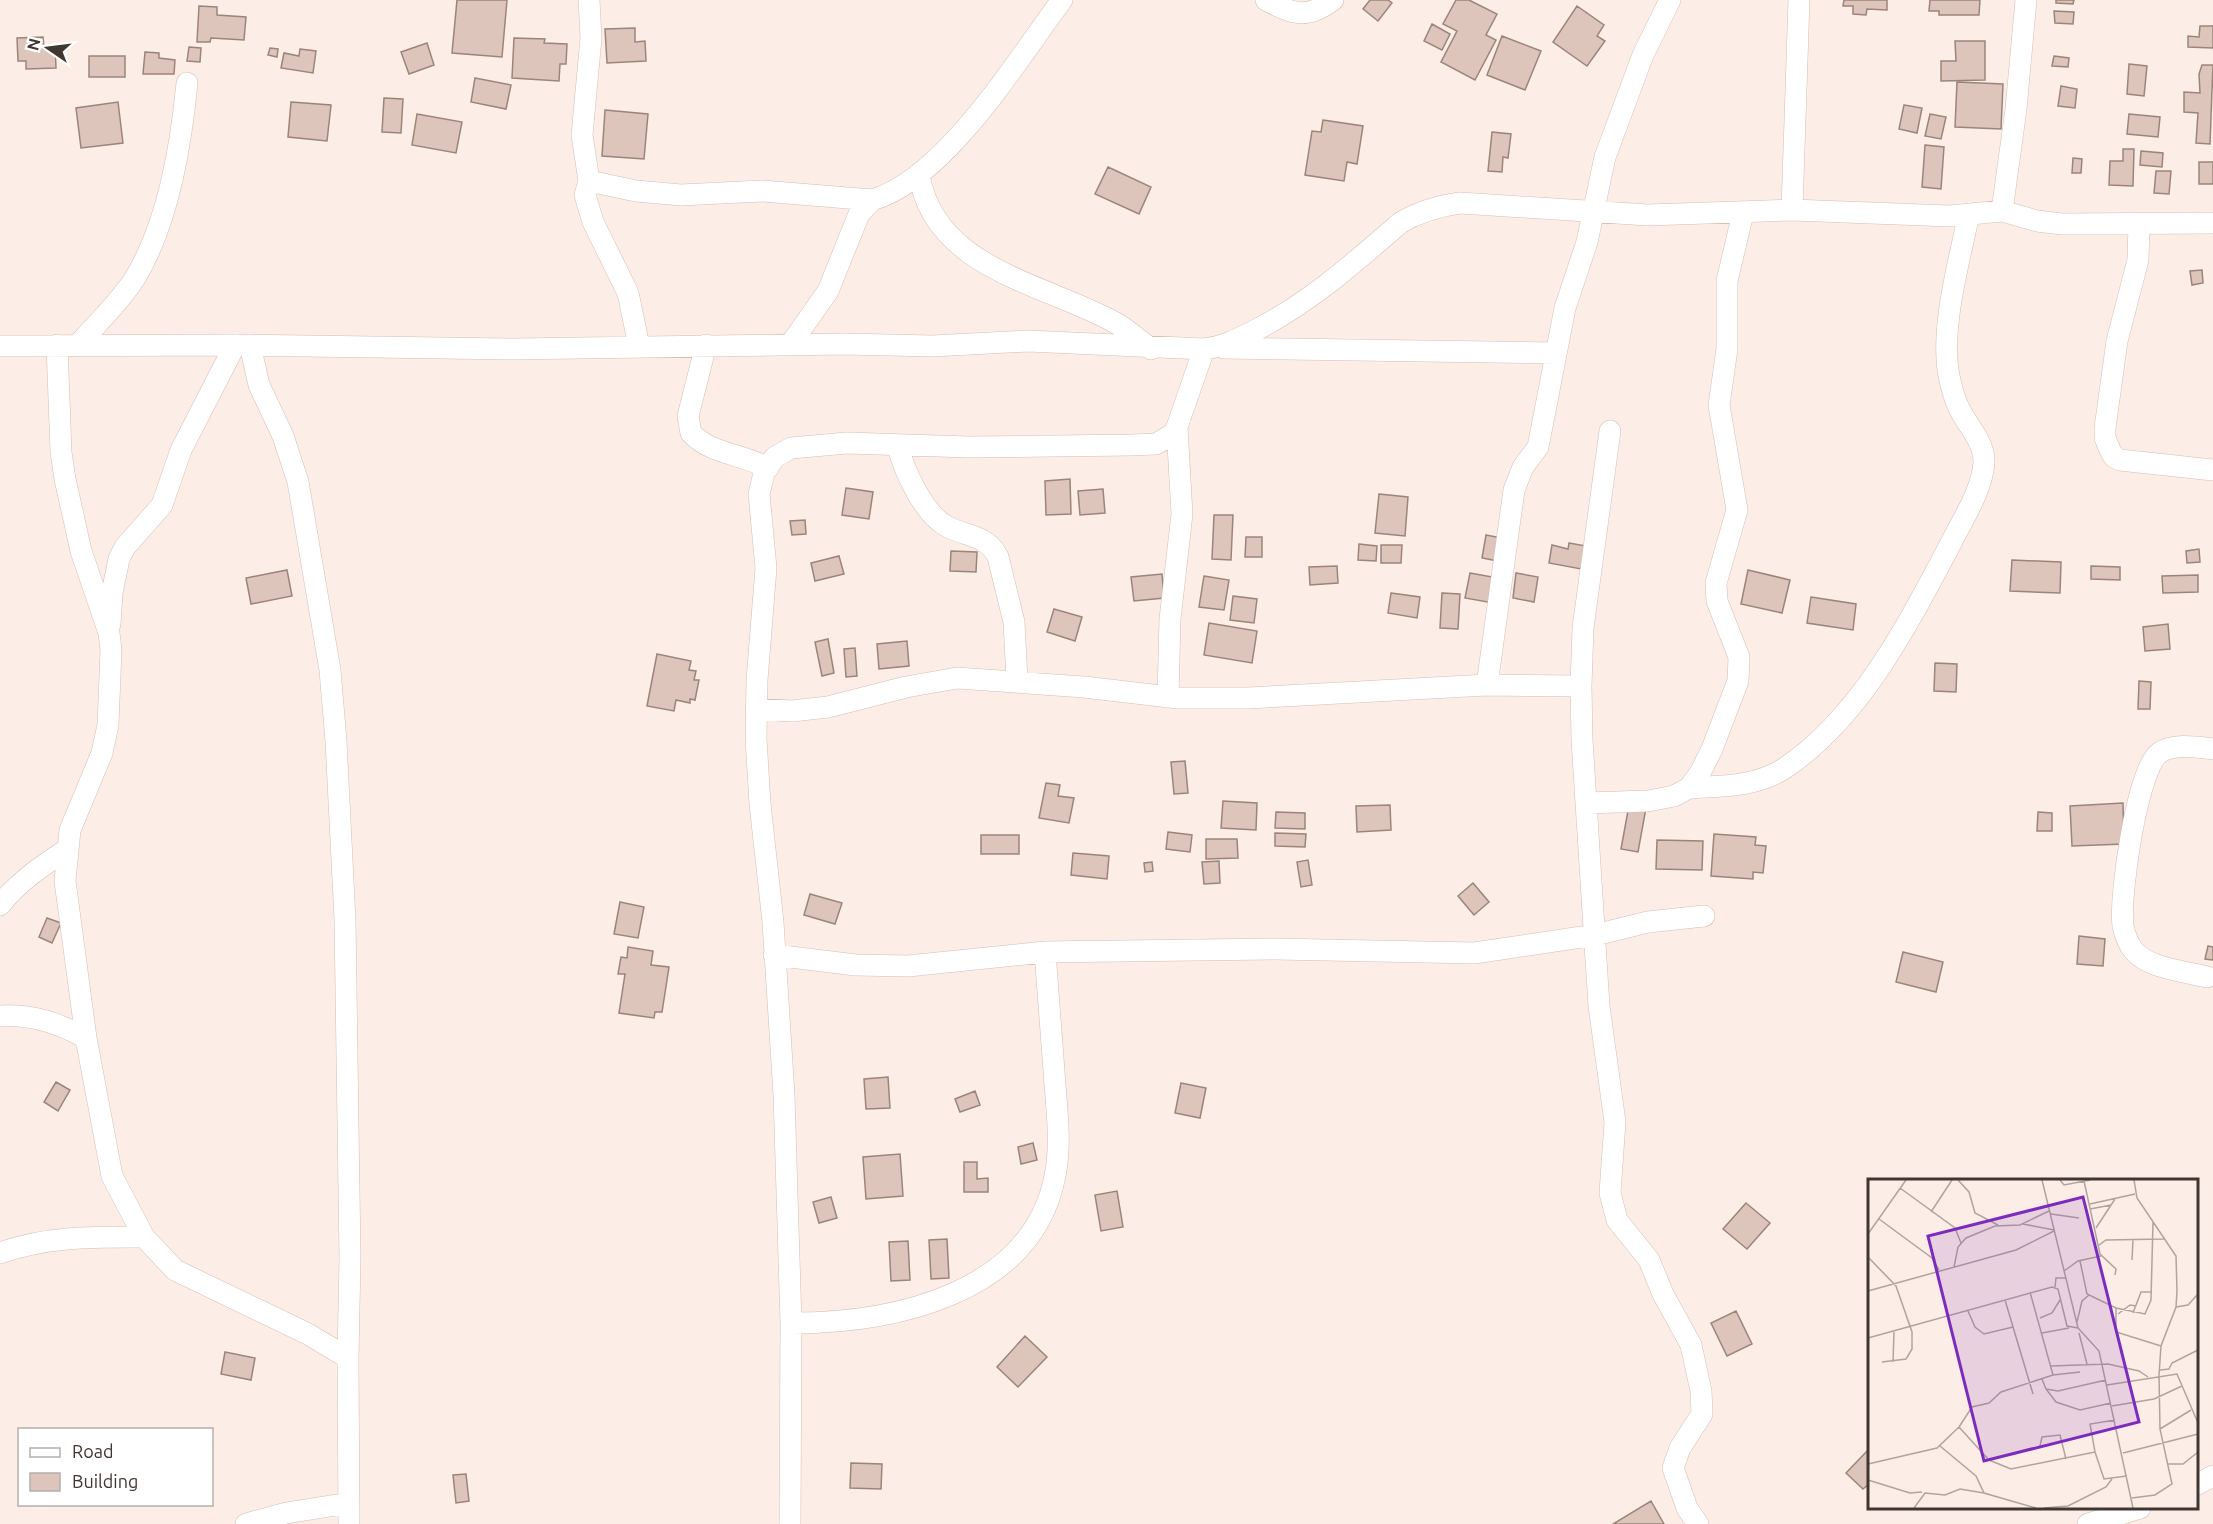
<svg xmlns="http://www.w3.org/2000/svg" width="2213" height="1524" viewBox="0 0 2213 1524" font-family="Ubuntu,sans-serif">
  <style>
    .building { fill: #ddc5bb; stroke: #9b857b; stroke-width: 1.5 }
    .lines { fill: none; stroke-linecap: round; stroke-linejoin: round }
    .minor-casing { stroke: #d6beb3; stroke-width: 22 }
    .minor { stroke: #fff; stroke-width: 21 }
    .inset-road { fill: none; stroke: #b1a49e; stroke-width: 1.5 }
    .view { fill: #7b2cbf; fill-opacity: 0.15; stroke: #7b2cbf; stroke-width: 3 }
    .inset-edge { fill: none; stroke: #403632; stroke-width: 3 }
  </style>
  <rect width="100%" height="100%" fill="#fcede6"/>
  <path class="building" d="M 457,0 L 507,0 L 502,57 L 452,53 Z
    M 1370,0 L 1388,0 L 1392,3 L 1378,21 L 1363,9 Z
    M 1456,0 L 1469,0 L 1497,14 L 1486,35 L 1496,40 L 1475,80 L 1441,62 L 1457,31 L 1443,24 Z
    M 1844,0 L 1887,0 L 1887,10 L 1867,9 L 1866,15 L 1853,14 L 1853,6 L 1843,6 Z
    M 1930,0 L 1980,0 L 1979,15 L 1939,15 L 1939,11 L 1929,11 Z
    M 2056,0 L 2074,0 L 2073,4 L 2056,3 Z
    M 199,6 L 217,7 L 217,15 L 246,17 L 244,40 L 211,38 L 210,42 L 197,42 Z
    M 1577,6 L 1604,25 L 1597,36 L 1605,41 L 1587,66 L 1553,42 Z
    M 2054,11 L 2074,12 L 2073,24 L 2055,23 Z
    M 1432,24 L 1450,34 L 1442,50 L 1424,41 Z
    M 2200,26 L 2213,26 L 2213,48 L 2188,47 L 2188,36 L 2199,37 Z
    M 635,28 L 635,42 L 645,41 L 646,61 L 607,63 L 605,29 Z
    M 1502,36 L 1541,51 L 1525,90 L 1487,75 Z
    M 43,37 L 44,47 L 55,46 L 56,68 L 26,69 L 26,61 L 18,61 L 17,38 Z
    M 514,38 L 545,39 L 544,43 L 567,44 L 566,64 L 560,64 L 559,81 L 512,78 Z
    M 1955,41 L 1985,41 L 1985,80 L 1941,81 L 1941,61 L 1956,61 Z
    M 427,43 L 434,65 L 409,74 L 401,52 Z
    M 189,47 L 201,48 L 200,62 L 187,61 Z
    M 270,48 L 278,49 L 277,57 L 268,55 Z
    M 300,49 L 316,51 L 313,73 L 281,68 L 284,53 L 299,56 Z
    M 145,52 L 159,53 L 159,58 L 175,60 L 174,74 L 143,74 Z
    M 89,56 L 125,56 L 125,77 L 89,77 Z
    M 2054,56 L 2069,58 L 2068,67 L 2052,66 Z
    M 2129,64 L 2147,66 L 2144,96 L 2127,94 Z
    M 2202,65 L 2213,65 L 2210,144 L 2196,143 L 2198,113 L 2184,112 L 2184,92 L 2200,93 L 2199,74 Z
    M 475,78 L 511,85 L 506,109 L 471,102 Z
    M 1957,82 L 2003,84 L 2001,129 L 1955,127 Z
    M 2061,86 L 2077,89 L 2075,108 L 2058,106 Z
    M 384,98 L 403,99 L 401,133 L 382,132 Z
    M 118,102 L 123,143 L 81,148 L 76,108 Z
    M 291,102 L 331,105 L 327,141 L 288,137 Z
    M 1904,105 L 1922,108 L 1917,133 L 1899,129 Z
    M 605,110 L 648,114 L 644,159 L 602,156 Z
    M 417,114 L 462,122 L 456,153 L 412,145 Z
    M 1930,114 L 1946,117 L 1941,139 L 1925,136 Z
    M 2129,114 L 2160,117 L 2158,137 L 2127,134 Z
    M 1323,120 L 1363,126 L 1357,164 L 1347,162 L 1344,181 L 1305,175 L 1312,131 L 1321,132 Z
    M 1492,132 L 1511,134 L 1508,158 L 1503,157 L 1502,172 L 1488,171 Z
    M 1925,145 L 1944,147 L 1941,189 L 1922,187 Z
    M 2123,149 L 2134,149 L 2133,186 L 2109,185 L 2110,161 L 2123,161 Z
    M 2141,151 L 2163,153 L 2162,167 L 2140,165 Z
    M 2073,158 L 2082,159 L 2081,173 L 2072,173 Z
    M 2199,162 L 2213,162 L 2213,184 L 2199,184 Z
    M 1108,167 L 1151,187 L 1139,214 L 1095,194 Z
    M 2156,171 L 2171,171 L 2169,194 L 2154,193 Z
    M 2202,270 L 2203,283 L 2192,285 L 2190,271 Z
    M 1070,479 L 1071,514 L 1046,515 L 1045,481 Z
    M 846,488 L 873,492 L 869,519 L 842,515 Z
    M 1103,489 L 1105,513 L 1080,515 L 1078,491 Z
    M 1379,494 L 1408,497 L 1405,536 L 1375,533 Z
    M 1214,515 L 1233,515 L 1231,560 L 1212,559 Z
    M 805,520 L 806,534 L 792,535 L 790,521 Z
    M 1486,535 L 1502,538 L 1498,561 L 1482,558 Z
    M 1246,537 L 1262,537 L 1262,557 L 1245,557 Z
    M 1569,543 L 1586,546 L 1581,569 L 1549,563 L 1552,545 L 1568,549 Z
    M 1359,544 L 1377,546 L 1376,561 L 1358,560 Z
    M 1381,545 L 1402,545 L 1401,563 L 1381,563 Z
    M 2199,549 L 2200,562 L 2187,563 L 2186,551 Z
    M 951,551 L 977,552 L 976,572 L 950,571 Z
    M 839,556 L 844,574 L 815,581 L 811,563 Z
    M 2012,560 L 2061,562 L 2060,593 L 2010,591 Z
    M 1337,566 L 1338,583 L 1310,585 L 1309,567 Z
    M 2091,566 L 2120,567 L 2120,580 L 2091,579 Z
    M 287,570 L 292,596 L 251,604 L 246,578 Z
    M 1748,570 L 1790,580 L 1782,613 L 1741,604 Z
    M 1470,573 L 1498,578 L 1493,603 L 1465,598 Z
    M 1516,573 L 1538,577 L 1534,602 L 1513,598 Z
    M 1162,574 L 1164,598 L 1134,601 L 1131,577 Z
    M 2198,575 L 2198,592 L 2163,593 L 2162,576 Z
    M 1204,576 L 1229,580 L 1224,610 L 1199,607 Z
    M 1391,593 L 1420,597 L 1417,618 L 1388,613 Z
    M 1442,593 L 1460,594 L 1458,629 L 1440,628 Z
    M 1233,596 L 1257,599 L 1254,623 L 1230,620 Z
    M 1811,597 L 1856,604 L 1853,630 L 1807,623 Z
    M 1054,609 L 1082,617 L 1075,641 L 1047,632 Z
    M 1209,623 L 1257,631 L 1252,663 L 1204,655 Z
    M 2168,624 L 2170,649 L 2145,651 L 2143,627 Z
    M 828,639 L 834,673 L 822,676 L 815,642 Z
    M 907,641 L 909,666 L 879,669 L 877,644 Z
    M 855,648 L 857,676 L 846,677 L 844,649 Z
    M 657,654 L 691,661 L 689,670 L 696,671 L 694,680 L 699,680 L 695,700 L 690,699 L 690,703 L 676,700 L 674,711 L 647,706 Z
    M 1935,663 L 1957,664 L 1956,692 L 1934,691 Z
    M 2139,681 L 2151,682 L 2150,709 L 2138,709 Z
    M 1185,761 L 1188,793 L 1174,794 L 1171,762 Z
    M 1046,783 L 1060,785 L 1058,796 L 1074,798 L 1069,823 L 1039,818 Z
    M 1223,801 L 1257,803 L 1256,830 L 1221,828 Z
    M 2123,803 L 2124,844 L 2072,846 L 2070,806 Z
    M 1390,805 L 1391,830 L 1357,832 L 1356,806 Z
    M 1629,805 L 1646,808 L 1638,852 L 1621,849 Z
    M 1276,812 L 1305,813 L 1305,829 L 1275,828 Z
    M 2038,812 L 2052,813 L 2052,831 L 2037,831 Z
    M 1168,832 L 1192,835 L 1190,852 L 1166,849 Z
    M 1275,833 L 1306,834 L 1305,847 L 1275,846 Z
    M 1714,834 L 1756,837 L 1755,845 L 1766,846 L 1763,873 L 1753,872 L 1753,879 L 1711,876 Z
    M 981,835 L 1019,835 L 1019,854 L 981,854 Z
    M 1206,839 L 1237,839 L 1238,858 L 1206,859 Z
    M 1657,840 L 1703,841 L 1702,870 L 1656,869 Z
    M 1073,853 L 1109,856 L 1107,879 L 1071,875 Z
    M 1308,860 L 1312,885 L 1301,887 L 1297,862 Z
    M 1219,861 L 1220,883 L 1204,884 L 1202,862 Z
    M 1152,862 L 1153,871 L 1145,872 L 1144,863 Z
    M 1473,883 L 1489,902 L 1474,915 L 1458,896 Z
    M 810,894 L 842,903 L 835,924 L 804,915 Z
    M 620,902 L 644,907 L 638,938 L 614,934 Z
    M 47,918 L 61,923 L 52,943 L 39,937 Z
    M 2079,936 L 2105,939 L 2103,966 L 2077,964 Z
    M 2208,946 L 2213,947 L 2213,960 L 2205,959 Z
    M 628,947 L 653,951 L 651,965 L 669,967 L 662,1012 L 655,1012 L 654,1018 L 619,1013 L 625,974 L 618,974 L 621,957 L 627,958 Z
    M 1903,952 L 1943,962 L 1936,992 L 1896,982 Z
    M 888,1077 L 890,1108 L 866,1109 L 864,1079 Z
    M 56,1082 L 70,1090 L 58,1111 L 44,1102 Z
    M 1181,1083 L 1206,1088 L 1200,1118 L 1175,1113 Z
    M 975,1091 L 980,1105 L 960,1112 L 955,1099 Z
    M 1033,1143 L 1037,1160 L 1021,1164 L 1018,1147 Z
    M 900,1154 L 903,1196 L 866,1199 L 863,1157 Z
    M 964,1162 L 977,1162 L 977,1179 L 988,1178 L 988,1192 L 964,1192 Z
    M 1117,1191 L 1123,1227 L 1101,1231 L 1095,1195 Z
    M 831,1197 L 837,1218 L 819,1223 L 813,1202 Z
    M 1746,1203 L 1770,1223 L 1747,1249 L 1723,1229 Z
    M 947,1239 L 949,1278 L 931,1279 L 929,1240 Z
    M 908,1241 L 910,1280 L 891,1281 L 889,1242 Z
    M 1736,1311 L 1752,1344 L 1727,1356 L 1711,1323 Z
    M 1025,1336 L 1047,1357 L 1018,1387 L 997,1367 Z
    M 225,1352 L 255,1358 L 251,1380 L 221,1374 Z
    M 1869,1449 L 1870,1483 L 1863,1489 L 1846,1473 Z
    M 851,1463 L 882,1464 L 881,1489 L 850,1488 Z
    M 466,1474 L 469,1501 L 456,1503 L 453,1475 Z
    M 1651,1501 L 1664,1524 L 1613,1524 Z"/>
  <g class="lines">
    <g class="minor-casing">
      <path id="minor" d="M 589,0 L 591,38 L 582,135 L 589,181 L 585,195 L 593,222 L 628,293 L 639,346
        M 1266,0 C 1294,15 1307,19 1333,0
        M 919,175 C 935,269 1043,283 1114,322 C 1127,329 1139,340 1151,349
        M 589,181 L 636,191 L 681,195 L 762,191 L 872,200 C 945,179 1017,60 1062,0
        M 1792,210 L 1799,0
        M 2002,211 L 2016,109 L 2026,0
        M 2139,224 L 2138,260 L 2117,341 L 2105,428 L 2105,438 L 2110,450 L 2114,457 L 2120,460 L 2213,470
        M 57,345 L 61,452 L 65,479 L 81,551 L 109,633 L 111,650 L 108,725 L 102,753 L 70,830 L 65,881 L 86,1038 L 112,1176 L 144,1237 L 175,1270 L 308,1334 L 348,1358
        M 78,345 C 97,323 120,302 135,278 C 168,224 181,146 187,83
        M 250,345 L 259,385 L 283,436 L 298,482 L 330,670 L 336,741 L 345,920 L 350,1258 L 348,1358 L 349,1524
        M 706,345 L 688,416 L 691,433 C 710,454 743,454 768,468
        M 790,345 L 828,291 L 859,214 L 872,200
        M 0,346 L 235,345 L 514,349 L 845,344 L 932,346 L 1028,341 L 1204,349 C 1222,347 1236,340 1252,332 C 1308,304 1353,264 1400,223 C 1420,211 1438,206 1460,203 L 1648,215 L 1792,210 L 1950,216 L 2002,211 L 2037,221 L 2062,224 L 2213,223
        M 1224,348 L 1556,353
        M 1610,431 L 1583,628 L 1581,686 L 1582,740 L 1599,1006 L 1615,1122 L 1610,1193 L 1617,1220 L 1649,1260 L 1663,1294 L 1691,1345 L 1701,1391 L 1702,1414 L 1680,1448 L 1673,1468 L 1687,1508 L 1698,1524
        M 898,446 C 904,471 924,515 948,527 C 968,537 987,535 998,557 L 1014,622 L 1017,680
        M 110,624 L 112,593 L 119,559 L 125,547 L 162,505 L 181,450 L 235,345
        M 1487,685 L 1514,490 L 1523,467 L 1538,447 L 1565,308 L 1587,242 L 1605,157 L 1643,55 L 1670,0
        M 1168,697 L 1170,619 L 1182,514 L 1177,427
        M 757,709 L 792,711 L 828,707 L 906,687 L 957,678 L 1084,687 L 1178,698 L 1248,698 L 1487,685 L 1581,686
        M 1689,788 C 1722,786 1756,787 1785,768 C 1862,716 1909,622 1951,543 C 1963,519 1982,490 1984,463 C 1985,441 1966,425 1958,406 C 1954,397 1951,386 1949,376 C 1940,328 1959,262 1969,214
        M 1587,803 L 1648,801 L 1674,796 L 1689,788 L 1700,773 L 1712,749 L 1738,681 L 1739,657 L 1717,601 L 1716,583 L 1737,510 L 1719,405 L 1727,349 L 1727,281 L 1743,213
        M 0,905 C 18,882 42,866 66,850
        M 774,955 L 856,965 L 908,966 L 1045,952 L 1276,949 L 1474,953 L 1595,935 L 1648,922 L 1704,916
        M 2207,977 C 2184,971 2150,969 2134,951 C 2128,944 2125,935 2123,926 C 2119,897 2137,770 2159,753 C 2174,743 2196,747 2213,749
        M 0,1016 C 33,1014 58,1023 86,1038
        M 0,1253 C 47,1236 95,1237 144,1237
        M 791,1323 C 894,1323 1032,1294 1055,1176 C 1062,1141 1056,1105 1054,1071 C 1051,1031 1048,992 1045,952
        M 2196,1485 L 2213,1476
        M 246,1524 L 286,1513 L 349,1503
        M 790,1524 L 791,1323 L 784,1095 L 773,922 L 760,804 L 756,739 L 757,680 L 766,568 L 759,494 L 764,473 L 775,457 L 791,448 L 847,443 L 968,447 L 1131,445 L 1156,444 L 1173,434 L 1177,427 L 1204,349
        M 2088,1524 L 2140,1508"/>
    </g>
    <use href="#minor" class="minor"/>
  </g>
  <g transform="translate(1868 1179)">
    <rect width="330" height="330" fill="#fcede6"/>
    <path class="inset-road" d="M 90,1 L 101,13 L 107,34 L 130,46M 174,1 L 210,149 L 231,172 L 265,329M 192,1 L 196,6 L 222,1M 216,2 L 232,75 L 248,90 L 247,96M 32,9 L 87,49 L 93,64M 222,25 L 267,15M 222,30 L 243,26M 63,33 L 84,1M 183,35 L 211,39M 11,40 L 64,79 L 71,91M 155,45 L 186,51M 228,49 L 247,20M 0,55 L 38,1M 231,66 L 238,61 L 296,60M 0,78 L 28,107 L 44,153 L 44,170 L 38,180 L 14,183M 264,81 L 265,61M 212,82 L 219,115 L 248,129 L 277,135 L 283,121 L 285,43M 86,88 L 90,68 L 98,59 L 127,47 L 152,46 L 181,32M 196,92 L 210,82 L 233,77M 187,108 L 188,99 L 198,99M 0,112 L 148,71 L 186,52M 162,113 L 185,196M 137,121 L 165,215M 308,128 L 320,126 L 330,115M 248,129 L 248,153 L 293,167M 100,132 L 107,148 L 116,155 L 145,148M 265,134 L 273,113 L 284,113M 250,135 L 262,126 L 268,127M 172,139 L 184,134 L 192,121M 209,143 L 214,122 L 221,116M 174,154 L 201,149M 211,154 L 219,185M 0,159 L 184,108 L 190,110 L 199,147 L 210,149M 25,183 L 26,153M 183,187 L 240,185 L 271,192 L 280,198M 292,191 L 301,190 L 304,184 L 330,171M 174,200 L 178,210 L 190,212 L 238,201M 239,206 L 309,195 L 330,244M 178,210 L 188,223 L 212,231 L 243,224M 244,227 L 286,220 L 314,207M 247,241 L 222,245 L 227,273 L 236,300 L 259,297M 91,248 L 104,228 L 121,224 L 133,213 L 185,196 L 212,193M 292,250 L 323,231M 72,267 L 108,297 L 116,314 L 168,329M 172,267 L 174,258 L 192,256 L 198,280M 255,274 L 330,255M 0,285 L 69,269 L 91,248 L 121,281 L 143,290 L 227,273M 300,285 L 315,285 L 330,273M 0,301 L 42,314 L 54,313M 264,319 L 287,316 L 304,305 L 292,250 L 291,196 L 293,167 L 308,128 L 309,112 L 308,77 L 269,19 L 266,1M 46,329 L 57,314 L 77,316 L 92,310 L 116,314M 176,329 L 200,327 L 238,308 L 244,300"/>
    <path class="view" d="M 215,18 L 271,243 L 116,282 L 60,57 Z"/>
    <rect width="330" height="330" class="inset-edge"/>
  </g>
  <rect x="18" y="1428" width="195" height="78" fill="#ffffff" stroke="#b3afad" stroke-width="1.5"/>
  <rect x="30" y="1448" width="30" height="9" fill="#ffffff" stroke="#b3afad" stroke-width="1.5"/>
  <text x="72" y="1458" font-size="18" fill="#403632">Road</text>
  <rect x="30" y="1473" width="30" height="18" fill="#ddc5bb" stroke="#b3afad" stroke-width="1.5"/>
  <text x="72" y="1488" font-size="18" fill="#403632">Building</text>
  <g transform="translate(48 48) rotate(284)" stroke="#ffffff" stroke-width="4.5" paint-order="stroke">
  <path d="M0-4.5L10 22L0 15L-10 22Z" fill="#403632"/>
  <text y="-9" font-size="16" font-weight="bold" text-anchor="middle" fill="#403632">N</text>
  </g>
</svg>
